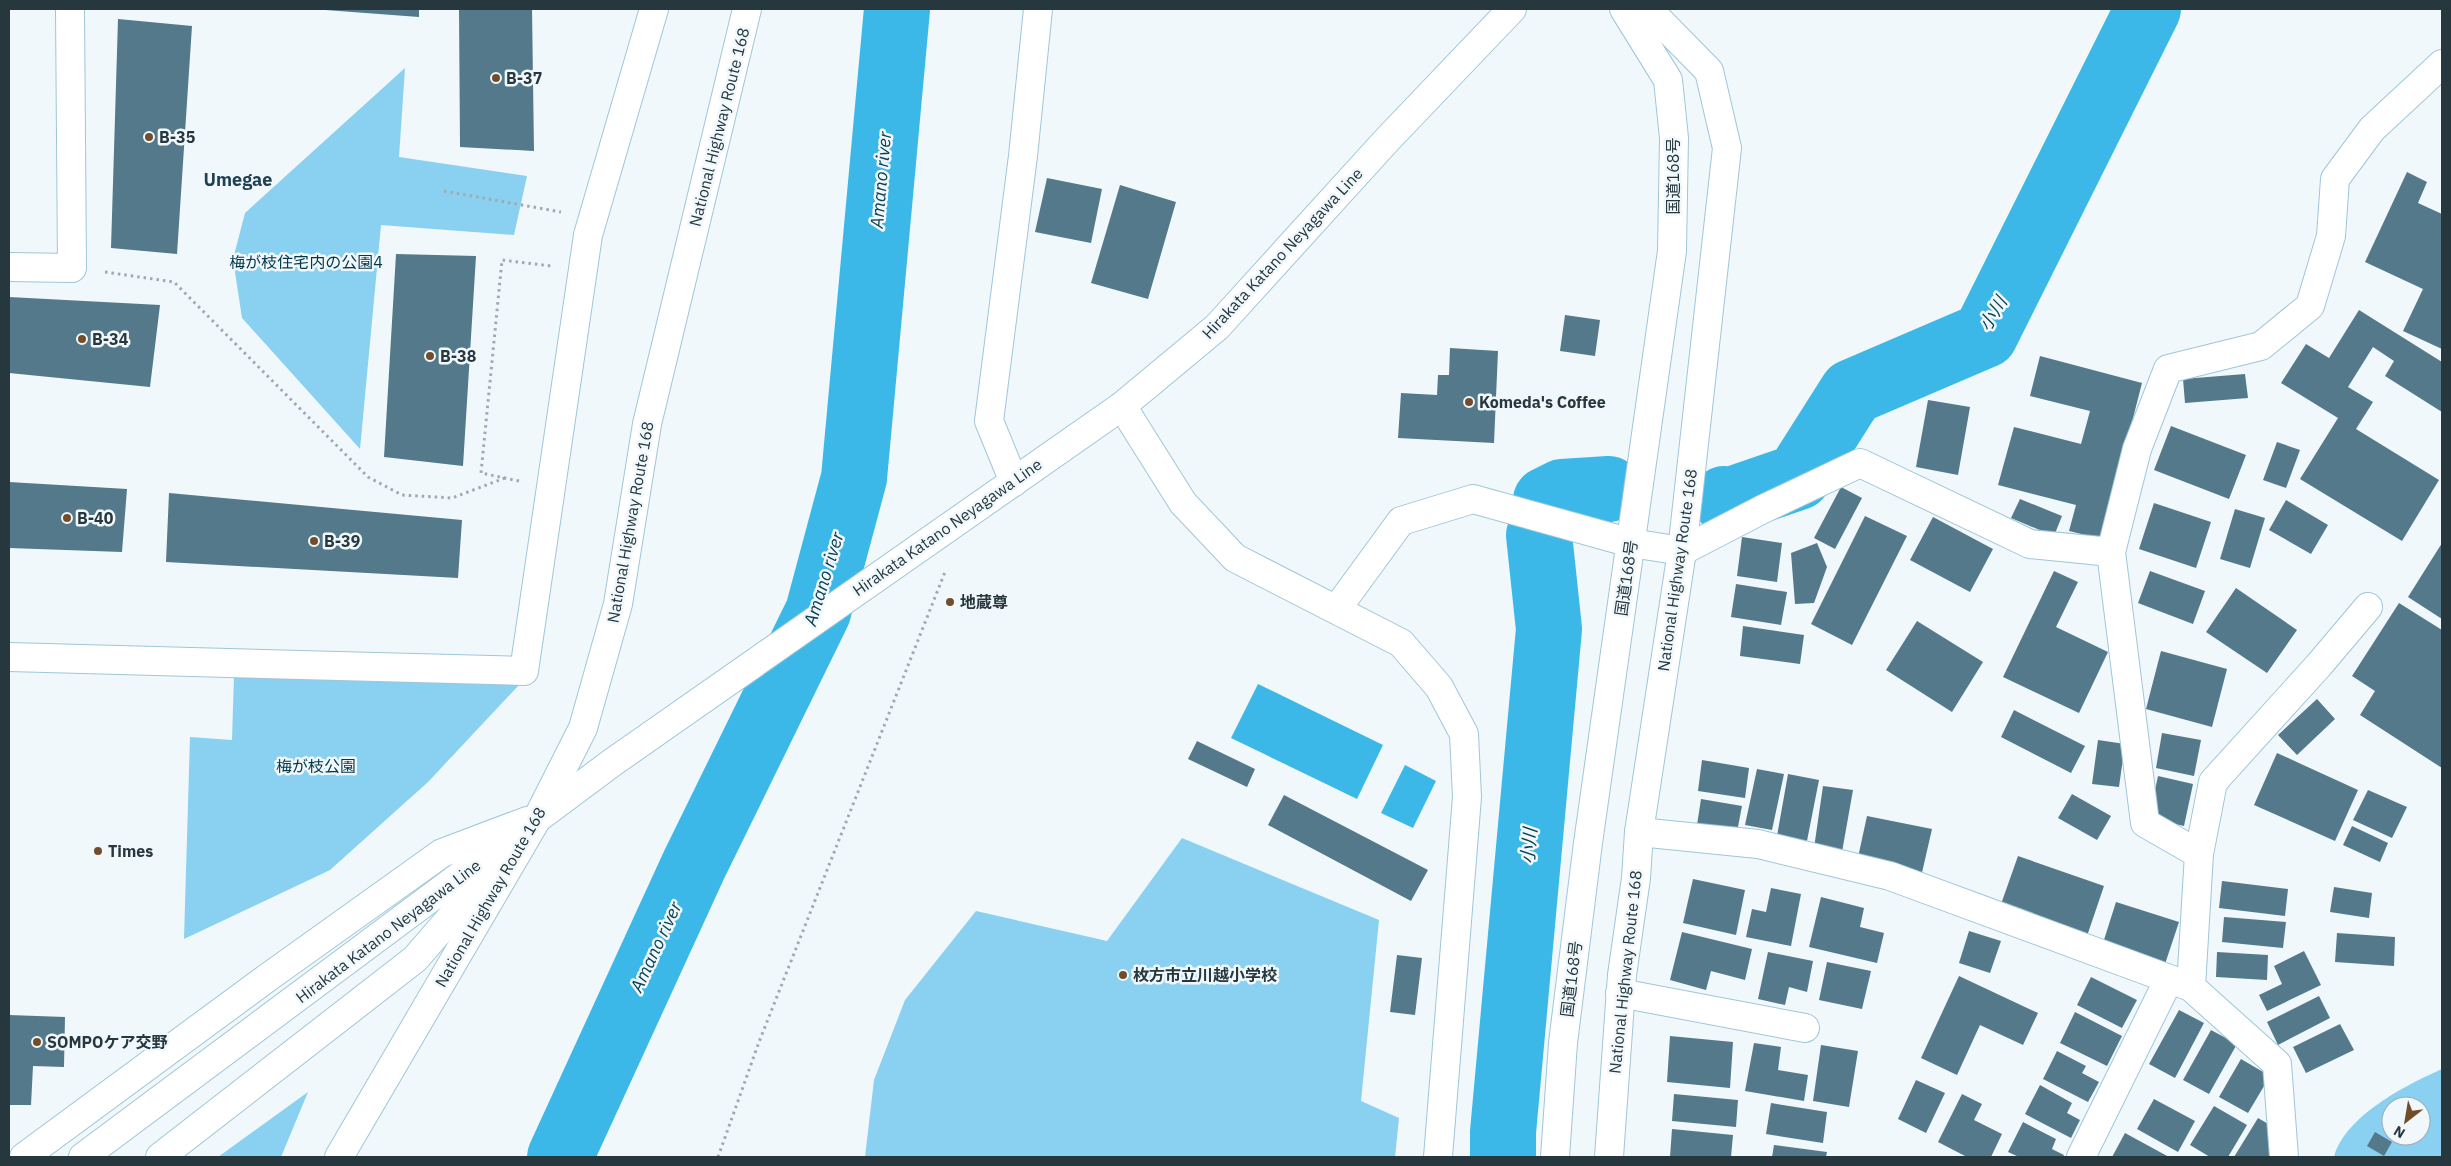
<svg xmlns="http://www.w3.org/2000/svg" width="2451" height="1166" viewBox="0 0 2451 1166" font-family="'IBM Plex Sans','Noto Sans JP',sans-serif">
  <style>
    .green { fill: #89d0f1; fill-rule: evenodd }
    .water { fill: #3cb8e8 }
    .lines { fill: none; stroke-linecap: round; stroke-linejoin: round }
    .river { stroke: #3cb8e8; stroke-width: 66 }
    .building { fill: #54798a }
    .minor-casing { stroke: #9fc6d9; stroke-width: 30 }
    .primary-casing { stroke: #9fc6d9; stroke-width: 30 }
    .trunk-casing { stroke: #9fc6d9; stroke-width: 30 }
    .path { stroke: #9faaaf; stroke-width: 3; stroke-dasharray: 2.5 4; stroke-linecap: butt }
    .minor { stroke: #fff; stroke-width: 28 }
    .primary { stroke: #fff; stroke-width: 28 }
    .trunk { stroke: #fff; stroke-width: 28 }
    .poi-dot { fill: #734c2a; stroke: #f0f8fc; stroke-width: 2 }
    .labels { text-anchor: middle; stroke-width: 5; stroke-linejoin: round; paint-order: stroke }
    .poi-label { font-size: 16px; font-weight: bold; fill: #27373e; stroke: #f0f8fc; text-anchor: start }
    .street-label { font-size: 16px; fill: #27373e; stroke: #f0f8fc }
    .park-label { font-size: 16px; fill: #00374a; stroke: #f0f8fc }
    .neighbourhood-label { font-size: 18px; font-weight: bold; fill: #1f4252; stroke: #f0f8fc }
    .water-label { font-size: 18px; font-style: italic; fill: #0c4155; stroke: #f0f8fc }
  </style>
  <rect width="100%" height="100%" fill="#f0f8fc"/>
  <path class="green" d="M 405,68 L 399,157 L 527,176 L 514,235 L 381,225 L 360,449 L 242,318 L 233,259 L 245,213 Z
    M 234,675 L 519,685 L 428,782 L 330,870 L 184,939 L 190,737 L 232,740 Z
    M 1182,838 L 1379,920 L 1361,1101 L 1399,1118 L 1395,1157 L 865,1157 L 874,1080 L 905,1000 L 976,911 L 1107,941 Z
    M 2442,1069 L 2442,1157 L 2334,1157 C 2345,1116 2406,1085 2442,1069 ZM 2391,1106 L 2421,1106 L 2421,1136 L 2391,1136 Z
    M 308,1092 L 281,1157 L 218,1157 Z"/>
  <path class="water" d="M 1258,684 L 1383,745 L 1357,799 L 1231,738 Z
    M 1405,765 L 1436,781 L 1413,828 L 1381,813 Z"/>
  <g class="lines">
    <path class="river" d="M 1724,499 L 1731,500 L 1798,477 L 1852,392 L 1985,335 L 2148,9
      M 1546,500 L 1562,492 L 1609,489
      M 560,1157 L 694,865 L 818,612 L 854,478 L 897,9
      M 1503,1157 L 1503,1132 L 1549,629 L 1539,535"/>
  </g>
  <path class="building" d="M 312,9 L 419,9 L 419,17 Z
    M 459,9 L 532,9 L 534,151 L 460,147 Z
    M 118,19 L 192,26 L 177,254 L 111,248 Z
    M 2407,172 L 2427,182 L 2418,203 L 2442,214 L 2442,349 L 2403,331 L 2423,289 L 2365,262 Z
    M 1047,178 L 1102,189 L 1091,243 L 1035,232 Z
    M 1120,185 L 1176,202 L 1148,299 L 1091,283 Z
    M 396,254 L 476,256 L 463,466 L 384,457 Z
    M 9,297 L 160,305 L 150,387 L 9,373 Z
    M 2359,310 L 2442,362 L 2442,412 L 2385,376 L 2394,361 L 2373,347 L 2348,387 L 2373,402 L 2356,429 L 2439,480 L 2402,541 L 2300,479 L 2338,418 L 2281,383 L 2306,344 L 2329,358 Z
    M 1565,315 L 1600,320 L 1595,356 L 1560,351 Z
    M 1450,348 L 1498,351 L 1494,443 L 1398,438 L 1401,393 L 1437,395 L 1438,375 L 1449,375 Z
    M 2040,356 L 2142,383 L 2102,539 L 2069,531 L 2076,505 L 1998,485 L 2014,427 L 2081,444 L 2090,411 L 2030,396 Z
    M 2245,374 L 2248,398 L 2185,403 L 2183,379 Z
    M 1928,400 L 1970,407 L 1958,475 L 1916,467 Z
    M 2171,426 L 2246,455 L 2229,499 L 2154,470 Z
    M 2277,442 L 2300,450 L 2286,488 L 2263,480 Z
    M 9,482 L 127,489 L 122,552 L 9,548 Z
    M 1841,487 L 1862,498 L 1835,549 L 1814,538 Z
    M 169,493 L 462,520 L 458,578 L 166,562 Z
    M 2020,499 L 2062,516 L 2054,536 L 2011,518 Z
    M 2286,500 L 2328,525 L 2311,554 L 2269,530 Z
    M 2154,503 L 2211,522 L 2196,568 L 2139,549 Z
    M 2235,509 L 2265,518 L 2250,568 L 2220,559 Z
    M 1865,516 L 1907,536 L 1852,645 L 1811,624 Z
    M 1933,517 L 1993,549 L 1970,592 L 1910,560 Z
    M 1742,537 L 1782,543 L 1777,582 L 1737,576 Z
    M 1817,543 L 1827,567 L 1814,603 L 1795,604 L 1791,553 Z
    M 2442,543 L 2442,619 L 2408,597 Z
    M 2054,571 L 2078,582 L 2056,627 L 2108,652 L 2079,713 L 2003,677 Z
    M 2150,571 L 2205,591 L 2193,624 L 2138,603 Z
    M 1736,584 L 1787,592 L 1781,625 L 1731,617 Z
    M 2236,588 L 2297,630 L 2267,673 L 2206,632 Z
    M 2399,603 L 2442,630 L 2442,768 L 2360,715 L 2375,691 L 2352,676 Z
    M 1917,621 L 1983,662 L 1952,712 L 1886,670 Z
    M 1743,626 L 1804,635 L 1800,664 L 1740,656 Z
    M 2161,651 L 2227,669 L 2212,727 L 2146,709 Z
    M 2317,699 L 2335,719 L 2297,755 L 2278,735 Z
    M 2014,710 L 2085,746 L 2071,773 L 2001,737 Z
    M 2162,733 L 2201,740 L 2194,776 L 2156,768 Z
    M 2098,740 L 2125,744 L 2119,787 L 2092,784 Z
    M 1197,741 L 1255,769 L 1247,787 L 1188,759 Z
    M 2277,753 L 2358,790 L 2335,841 L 2254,805 Z
    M 1702,760 L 1749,768 L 1745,798 L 1698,791 Z
    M 1757,769 L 1784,774 L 1772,830 L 1745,825 Z
    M 1788,774 L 1819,780 L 1807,841 L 1777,836 Z
    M 2158,776 L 2193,784 L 2184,826 L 2149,818 Z
    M 1823,786 L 1853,790 L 1842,852 L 1814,848 Z
    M 2368,790 L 2407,807 L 2392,838 L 2353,820 Z
    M 2072,794 L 2111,816 L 2097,840 L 2058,818 Z
    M 1284,795 L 1428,870 L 1411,901 L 1268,825 Z
    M 1701,799 L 1742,806 L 1737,832 L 1697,825 Z
    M 1867,816 L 1932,829 L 1921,877 L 1857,862 Z
    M 2352,826 L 2388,843 L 2380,862 L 2343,845 Z
    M 2018,856 L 2104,886 L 2087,936 L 2000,907 Z
    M 1693,879 L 1745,890 L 1736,935 L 1683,923 Z
    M 2222,881 L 2288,889 L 2285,916 L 2219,908 Z
    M 2334,887 L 2372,893 L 2369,918 L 2330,912 Z
    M 1771,888 L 1801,894 L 1791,946 L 1746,937 L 1752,909 L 1766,912 Z
    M 1821,897 L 1864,908 L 1860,927 L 1884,933 L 1877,963 L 1809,947 Z
    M 2116,902 L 2179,922 L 2165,964 L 2103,943 Z
    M 2224,917 L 2286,922 L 2283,948 L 2222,942 Z
    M 1969,931 L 2001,941 L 1990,973 L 1959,963 Z
    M 1682,932 L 1752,949 L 1745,980 L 1711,971 L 1706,990 L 1670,980 Z
    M 2337,933 L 2395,937 L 2394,966 L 2335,962 Z
    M 2304,951 L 2321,985 L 2267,1011 L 2259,995 L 2282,984 L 2274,966 Z
    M 1768,952 L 1813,961 L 1807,992 L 1789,987 L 1785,1005 L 1758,999 Z
    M 2217,952 L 2268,955 L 2267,980 L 2216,977 Z
    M 1397,955 L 1422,958 L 1415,1015 L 1390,1012 Z
    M 1827,962 L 1871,971 L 1862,1009 L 1819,1000 Z
    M 1959,976 L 2038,1013 L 2023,1045 L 1980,1025 L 1957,1075 L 1921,1058 Z
    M 2091,977 L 2137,1000 L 2122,1028 L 2077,1005 Z
    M 2319,996 L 2330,1018 L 2278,1045 L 2267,1022 Z
    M 2179,1010 L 2204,1023 L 2175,1078 L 2149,1064 Z
    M 2075,1012 L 2122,1036 L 2107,1066 L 2060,1043 Z
    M 9,1015 L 65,1017 L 64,1067 L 33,1066 L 31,1105 L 9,1105 Z
    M 2340,1024 L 2354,1050 L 2306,1073 L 2293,1047 Z
    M 2211,1030 L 2237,1044 L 2209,1094 L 2183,1080 Z
    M 1670,1036 L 1733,1042 L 1730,1088 L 1667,1082 Z
    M 1754,1043 L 1781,1047 L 1778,1070 L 1808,1075 L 1804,1101 L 1745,1091 Z
    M 1821,1045 L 1858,1051 L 1849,1107 L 1813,1101 Z
    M 2057,1051 L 2086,1066 L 2082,1073 L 2099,1082 L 2088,1102 L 2043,1079 Z
    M 2241,1059 L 2270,1076 L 2248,1113 L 2219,1097 Z
    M 1916,1080 L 1945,1093 L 1926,1133 L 1898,1119 Z
    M 2040,1085 L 2072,1103 L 2067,1113 L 2080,1120 L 2071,1138 L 2025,1114 Z
    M 1674,1094 L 1738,1100 L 1736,1127 L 1672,1121 Z
    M 1962,1094 L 1982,1104 L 1974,1120 L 2002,1134 L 1991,1157 L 1967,1157 L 1938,1142 Z
    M 2154,1099 L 2195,1121 L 2178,1152 L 2137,1129 Z
    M 1771,1103 L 1827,1112 L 1823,1143 L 1766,1134 Z
    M 2214,1106 L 2247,1125 L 2228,1157 L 2210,1157 L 2190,1145 Z
    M 2258,1118 L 2270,1125 L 2276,1157 L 2234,1157 Z
    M 2023,1122 L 2056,1139 L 2052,1149 L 2064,1155 L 2063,1157 L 2019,1157 L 2008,1152 Z
    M 1672,1129 L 1733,1135 L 1731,1157 L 1670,1157 Z
    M 2375,1132 L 2392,1142 L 2384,1156 L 2367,1146 Z
    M 2125,1133 L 2169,1157 L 2112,1157 Z
    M 1774,1145 L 1827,1152 L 1826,1157 L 1772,1157 Z"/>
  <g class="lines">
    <g class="minor-casing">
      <path id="minor" d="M 9,267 L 72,268 L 70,9
        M 1122,406 L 1183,503 L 1235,558 L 1401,643 L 1439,687 L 1464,734 L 1467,797 L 1438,1157
        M 1014,482 L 989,421 L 1023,156 L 1038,9
        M 2111,552 L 2145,823 L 2199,854 L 2191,987
        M 1336,610 L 1401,521 L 1473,499 L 1631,543 L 1682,551 L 1763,509 L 1860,463 L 2030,544 L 2111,552 L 2137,449 L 2168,369 L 2261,346 L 2310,306 L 2331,236 L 2335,179 L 2372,129 L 2442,64
        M 9,657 L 524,671 L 588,235 L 654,9
        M 1639,832 L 1758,844 L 1890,876 L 2191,987 L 2277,1064 L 2284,1157
        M 2199,854 L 2213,782 L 2319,665 L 2368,607
        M 1620,993 L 1805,1028
        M 24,1157 L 267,978 L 442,853 L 527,821
        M 160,1157 L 415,959 L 513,846
        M 2081,1157 L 2169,979"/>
    </g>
    <g class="primary-casing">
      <path id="primary" d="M 83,1157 L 613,762 L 1122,406 L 1217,327 L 1386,141 L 1512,9"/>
    </g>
    <g class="trunk-casing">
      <path id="trunk" d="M 339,1157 L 538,817 L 583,728 L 618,604 L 647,424 L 747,9
        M 1555,1157 L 1563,1043 L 1588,843 L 1672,251 L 1674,138 L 1668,80 L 1624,9
        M 1609,1157 L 1622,975 L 1636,878 L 1639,832 L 1682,551 L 1727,148 L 1709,71 L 1648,9"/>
    </g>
    <path class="path" d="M 444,191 L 561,212
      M 105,272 L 174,282 L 368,477 L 402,495 L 452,498 L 505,478
      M 519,481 L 481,473 L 502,260 L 551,266
      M 718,1157 L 759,1042 L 945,572"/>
    <use href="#minor" class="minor"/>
    <use href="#primary" class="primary"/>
    <use href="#trunk" class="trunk"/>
  </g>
  <g class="poi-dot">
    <circle cx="496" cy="78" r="5"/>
    <circle cx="149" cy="137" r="5"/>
    <circle cx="82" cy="339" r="5"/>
    <circle cx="430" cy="356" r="5"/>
    <circle cx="1469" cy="402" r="5"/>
    <circle cx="67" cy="518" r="5"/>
    <circle cx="314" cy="541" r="5"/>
    <circle cx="950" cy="602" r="5"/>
    <circle cx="98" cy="851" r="5"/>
    <circle cx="1123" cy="975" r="5"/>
    <circle cx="37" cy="1042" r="5"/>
  </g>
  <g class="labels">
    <g class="poi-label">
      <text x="506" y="84">B-37</text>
      <text x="159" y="143">B-35</text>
      <text x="92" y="345">B-34</text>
      <text x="440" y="362">B-38</text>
      <text x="1479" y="408">Komeda's Coffee</text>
      <text x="77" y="524">B-40</text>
      <text x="324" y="547">B-39</text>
      <text x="960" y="608">地蔵尊</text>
      <text x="108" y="857">Times</text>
      <text x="1133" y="981">枚方市立川越小学校</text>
      <text x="47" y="1048">SOMPOケア交野</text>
    </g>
    <g class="street-label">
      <text transform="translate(719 127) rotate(-76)" y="6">National Highway Route 168</text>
      <text transform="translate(1673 176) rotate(-90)" y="6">国道168号</text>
      <text transform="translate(1282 253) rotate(-47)" y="6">Hirakata Katano Neyagawa Line</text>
      <text transform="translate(630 522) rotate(-80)" y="6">National Highway Route 168</text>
      <text transform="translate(947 527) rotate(-35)" y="6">Hirakata Katano Neyagawa Line</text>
      <text transform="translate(1677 570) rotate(-82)" y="6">National Highway Route 168</text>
      <text transform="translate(1626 578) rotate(-82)" y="6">国道168号</text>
      <text transform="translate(490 897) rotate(-60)" y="6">National Highway Route 168</text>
      <text transform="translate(388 931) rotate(-37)" y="6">Hirakata Katano Neyagawa Line</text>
      <text transform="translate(1625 972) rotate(-84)" y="6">National Highway Route 168</text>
      <text transform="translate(1571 979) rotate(-83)" y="6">国道168号</text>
    </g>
    <g class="park-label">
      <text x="306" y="268">梅が枝住宅内の公園4</text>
      <text x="316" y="772">梅が枝公園</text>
    </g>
    <g class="neighbourhood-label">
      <text x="238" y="186">Umegae</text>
    </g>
    <g class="water-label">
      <text transform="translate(881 180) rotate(-85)" y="6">Amano river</text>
      <text transform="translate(1993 314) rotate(-59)" y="6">小川</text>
      <text transform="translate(824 579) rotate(-73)" y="6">Amano river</text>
      <text transform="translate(1529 846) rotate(-85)" y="6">小川</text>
      <text transform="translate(656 947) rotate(-65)" y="6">Amano river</text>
    </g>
  </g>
  <rect width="2451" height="1166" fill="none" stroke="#27373e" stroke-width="20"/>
  <g transform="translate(2406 1121) rotate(211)"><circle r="24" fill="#f0f8fc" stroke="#a0abb0"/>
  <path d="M0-4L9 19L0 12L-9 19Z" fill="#734c2a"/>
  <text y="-8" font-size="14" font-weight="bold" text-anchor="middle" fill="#27373e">N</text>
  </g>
</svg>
